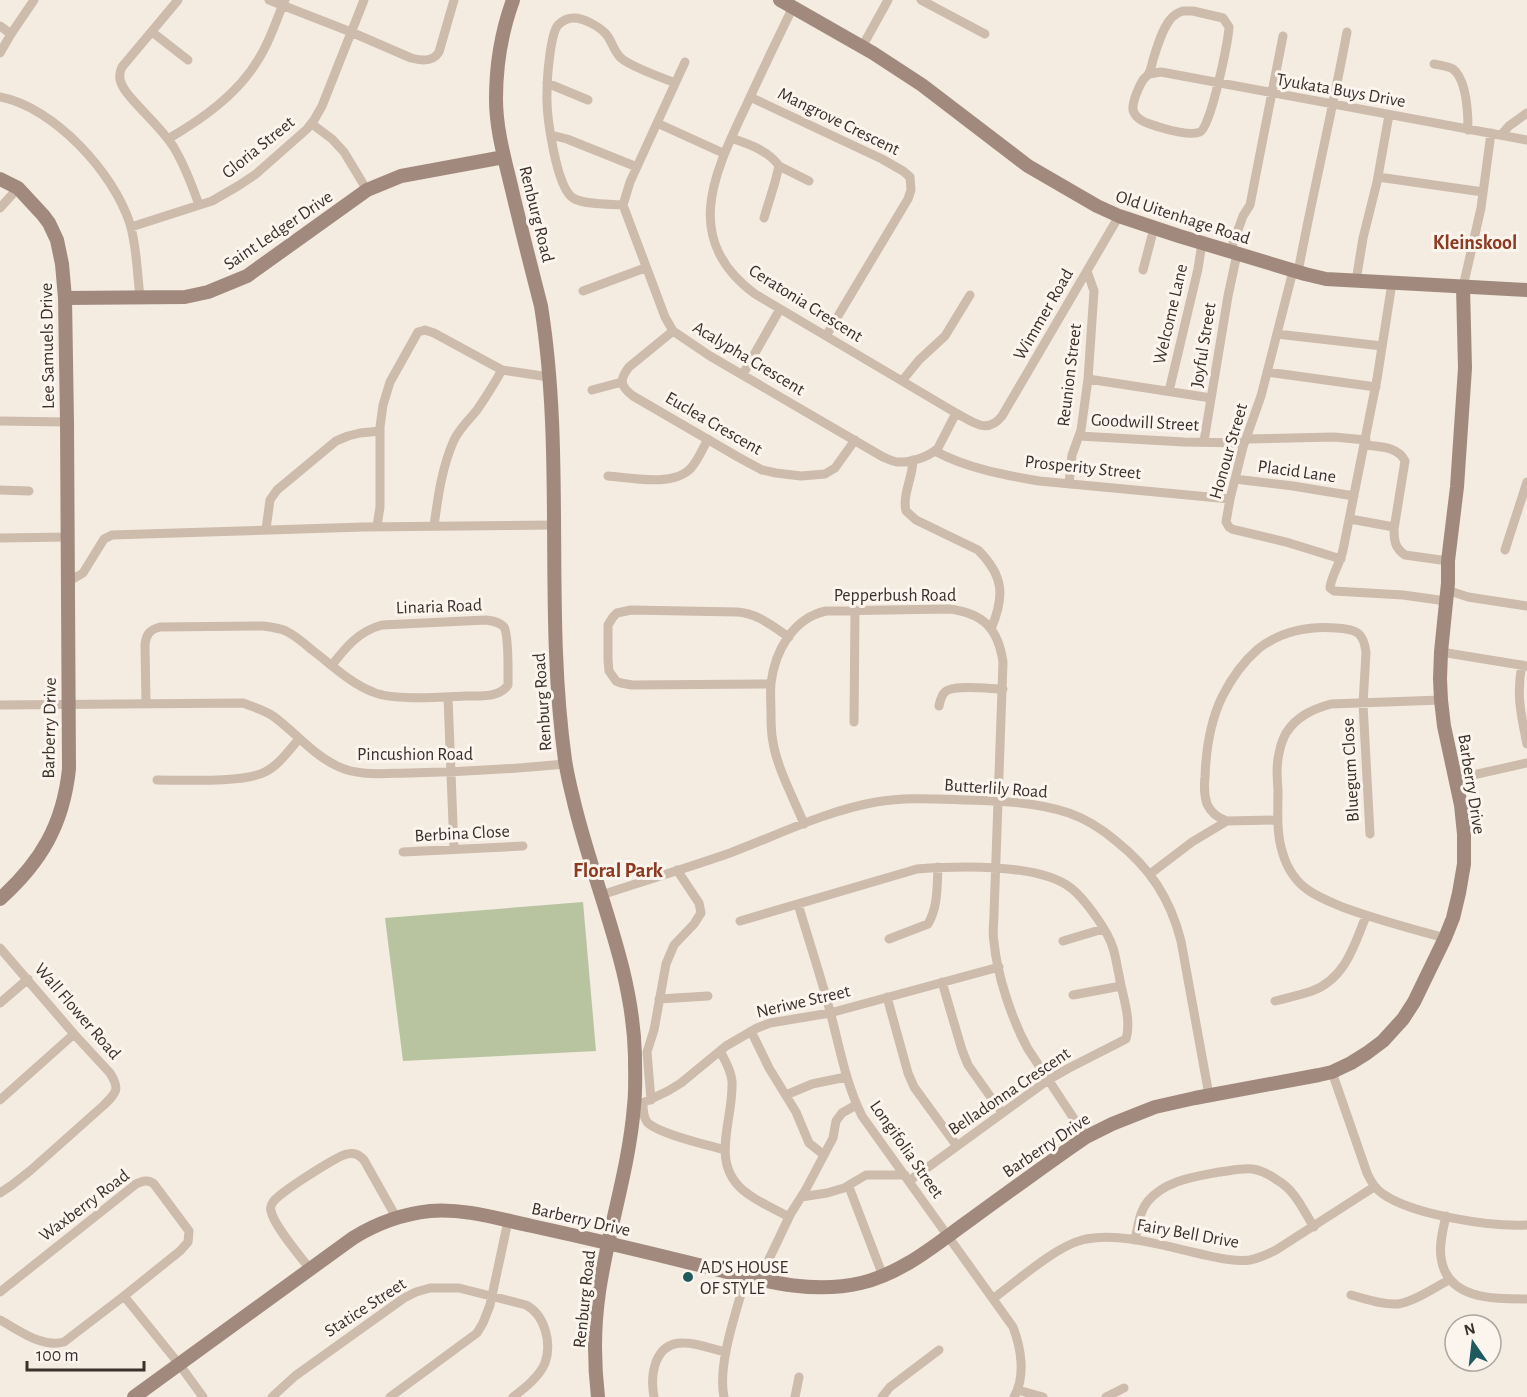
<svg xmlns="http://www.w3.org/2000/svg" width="1527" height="1397" viewBox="0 0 1527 1397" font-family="'Alegreya Sans',sans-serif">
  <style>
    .green { fill: #b8c4a0 }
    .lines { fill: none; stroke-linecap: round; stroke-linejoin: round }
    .street { stroke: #cdbbac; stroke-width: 9 }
    .secondary { stroke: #a18a7d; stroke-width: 14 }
    .poi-dot { fill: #1f5a5e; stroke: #fbf5ee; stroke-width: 2 }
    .labels { text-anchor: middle; stroke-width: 6; stroke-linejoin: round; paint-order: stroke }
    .street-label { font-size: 18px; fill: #3b302b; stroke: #fbf5ee }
    .poi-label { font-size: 18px; fill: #3b302b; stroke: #fbf5ee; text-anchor: start }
    .neighbourhood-label { font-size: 20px; font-weight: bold; fill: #8c3b22; stroke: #fbf5ee }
    .quarter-label { font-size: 21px; font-weight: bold; fill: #8c3b22; stroke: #fbf5ee }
  </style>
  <rect width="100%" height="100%" fill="#f4ebe1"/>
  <path class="green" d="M 583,902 L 596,1051 L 403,1061 L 385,918 Z"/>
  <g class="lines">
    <path class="street" d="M 178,0 L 122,67 C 117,77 121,85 127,93 C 141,111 160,126 173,146 C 184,164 192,185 199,205
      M 269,0 L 351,32 L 411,58 C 422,61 433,62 439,52 L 454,0
      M 921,0 L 985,34
      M 793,7 C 777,40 761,73 746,106 C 714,174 681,239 755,294 L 956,413 C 973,422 987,435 1002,416 L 1119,216
      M 1183,11 L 1193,11 L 1223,18 L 1229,27 C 1228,42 1211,127 1200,132 C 1191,136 1168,130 1159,127 C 1150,124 1136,121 1133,110 C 1132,102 1139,86 1143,80 C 1145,77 1148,76 1149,73 C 1151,69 1152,64 1153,60 C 1157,47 1164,22 1175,15 C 1177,13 1180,12 1183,11 Z
      M 0,26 L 11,34
      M 152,32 L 188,60
      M 862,47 L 888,0
      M 0,53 L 11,34 L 34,0
      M 685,62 L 630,182 L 623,205 L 665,317 L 673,331 L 710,356 L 883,457 C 888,459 892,461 897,462 C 910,463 929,457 938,448 L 956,413
      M 1434,64 C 1440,65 1448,66 1453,69 C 1467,80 1468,113 1468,130
      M 1149,74 L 1161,72 L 1527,140
      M 547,83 L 588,100
      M 0,97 C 54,107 114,173 130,224 C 137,247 137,273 140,297
      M 750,97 L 882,159 L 903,171 L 910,177 L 911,190 L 908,199 L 826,336
      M 657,123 L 723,153
      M 312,124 L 332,139 L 344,152 L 367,190
      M 551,135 L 567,139 L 637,167
      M 1501,135 L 1509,126 L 1527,113
      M 731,138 C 748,144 768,150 779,166 L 775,182 L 764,218
      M 168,139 C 202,119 237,95 258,60 C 270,42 276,20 285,0
      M 779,166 L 809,181
      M 1378,177 L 1483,192
      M 623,205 C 609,204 585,205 573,198 C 556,187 546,114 547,93 C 547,79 550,35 558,25 C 562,21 568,18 574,18 C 584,18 600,27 606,34 C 612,41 614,52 621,58 C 631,67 661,77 675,83
      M 0,208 L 18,188
      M 131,227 L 212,201 L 238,186 L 256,174 L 307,129 L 314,120 L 322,106 L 364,0
      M 1230,252 L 1243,216 L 1250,205 L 1283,36
      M 1143,270 L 1154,228
      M 1293,271 L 1261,396 L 1243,447 L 1230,499 L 1226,522 L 1229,527 L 1232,529 L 1286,542 L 1341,559
      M 1298,272 C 1313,192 1332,113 1347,32
      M 1356,281 L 1363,238 L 1377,182 L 1389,115
      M 1392,283 L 1377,379 L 1343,550 C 1340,564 1331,576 1330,588 L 1334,591 L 1403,595 L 1446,601
      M 1463,287 L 1481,208 L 1491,133
      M 583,291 L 645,268
      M 673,331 L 629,367 C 619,380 620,386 633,396 L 738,457 L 762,470 L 776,473 L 801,476 L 825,474 L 835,468 L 855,440
      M 1277,334 L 1382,346
      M 1267,372 L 1376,387
      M 743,374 L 780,309
      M 1088,379 L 1211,398
      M 902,381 L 919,360 L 945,336 L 970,295
      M 592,390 L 622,382
      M 1169,391 L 1198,269 L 1202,243
      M 0,421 L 67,422
      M 1079,436 L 1184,442 L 1244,443
      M 1246,439 L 1334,437 L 1366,440
      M 1204,441 L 1228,296 L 1237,254
      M 1365,445 C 1379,447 1398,446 1405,461 L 1394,529 C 1394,541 1395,548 1405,555 L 1448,561
      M 935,451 C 966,468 1004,475 1039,481 L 1230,499
      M 913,460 C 913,477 902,495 906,511 L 916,520 L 978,550 C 1004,576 1005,596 991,629
      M 608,476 C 631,478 674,487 691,468 C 698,460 703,448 708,439
      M 1235,479 L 1293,486 L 1354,496
      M 1069,484 L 1072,455 L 1081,430 L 1088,379 L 1094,291 L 1087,271
      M 0,490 L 29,491
      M 1350,519 L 1394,527
      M 377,526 L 380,507 L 380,427 L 383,405 L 390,382 L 418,332 L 425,330 L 434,333 L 502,370 L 549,377
      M 434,526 C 438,496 442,467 454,440 C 460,428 469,420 477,410 C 486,397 494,384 502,370
      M 266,529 L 270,500 L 277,490 L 336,441 L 348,436 L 360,433 L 380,431
      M 0,538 L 68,537
      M 1505,550 L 1527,482
      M 68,582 L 83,573 L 104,539 L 112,535 L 363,527 L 555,525
      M 1447,590 L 1468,597 L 1527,606
      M 1441,652 L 1527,666
      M 1522,665 C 1516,694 1521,715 1527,744
      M 770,684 L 632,685 L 621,683 L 616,681 L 609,671 L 608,660 L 608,625 L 613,617 L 617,613 L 631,610 L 737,612 C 757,613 772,626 789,637
      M 448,697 L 454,849
      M 1441,700 L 1331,704 C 1313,709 1297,716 1286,733 C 1284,737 1281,744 1280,749 C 1276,763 1277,777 1278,790 C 1278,811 1276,834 1283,854 C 1287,868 1296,882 1308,890 C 1319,898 1333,903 1345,908 C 1378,920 1412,929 1445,938
      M 146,703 L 145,645 C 146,635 149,630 160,627 L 263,626 C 271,627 279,628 286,631 C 296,636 304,643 312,650 C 332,665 350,683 373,692 C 393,701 442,697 465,696 C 480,696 499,698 508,685 C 508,674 509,635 504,627 C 500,622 493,621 486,620 L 382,625 C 359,631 346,647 332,665
      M 0,705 L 243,703 C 253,707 264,710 273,716 C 295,732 312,754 337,766 C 359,777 387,773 410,773 C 462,772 513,769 565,764
      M 939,706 C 940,701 941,696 945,692 C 953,684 991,689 1003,689
      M 854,722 L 855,610
      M 1455,779 L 1527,763
      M 157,780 C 184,780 244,783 265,772 C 279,765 289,750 299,739
      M 1278,820 L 1227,821 C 1218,818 1211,813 1207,804 C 1204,795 1204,786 1205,777 C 1206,749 1210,722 1222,697 C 1231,679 1243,662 1258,649 C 1280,632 1308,626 1336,628 C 1356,629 1364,632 1366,653 L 1363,704 L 1370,834
      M 804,824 C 794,799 777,768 773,742 C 771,733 771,724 771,715 C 771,704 770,693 771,683 C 775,651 793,618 826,611 L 949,609 C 983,613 998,628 1003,662 L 994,914 C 994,923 992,933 994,942 C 997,975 1012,1020 1028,1049 L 1086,1137
      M 403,852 L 523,846
      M 1150,874 L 1192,842 L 1227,821
      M 601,895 C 644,881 687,868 730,853 C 778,835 825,811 876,802 C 905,797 936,799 966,800 C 1001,801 1036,802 1069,813 C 1086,819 1102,829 1116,841 C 1150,868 1170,898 1181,941 L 1209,1095
      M 798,904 C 809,941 821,977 831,1015 C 840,1049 846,1084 862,1116 L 1013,1327 C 1021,1348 1026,1376 1014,1397
      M 740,921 L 917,869 C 957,866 1039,863 1071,888 C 1085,899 1108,931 1113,948 C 1116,957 1117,967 1119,975 C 1122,995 1132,1019 1126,1039 L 1069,1068 L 1048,1080 L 909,1181
      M 889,939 L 928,924 C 938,907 937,887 938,867
      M 1063,941 L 1103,929
      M 0,948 L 74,1034 L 110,1073 C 120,1089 117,1092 104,1105 L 31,1170 L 12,1185 L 0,1193
      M 942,982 L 962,1050 L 968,1065 L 1002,1113
      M 1073,995 L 1121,986
      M 887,997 L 908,1073 L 914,1087 L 957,1146
      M 659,999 L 708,996
      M 1275,1001 C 1287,998 1300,995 1312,991 C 1345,979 1354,946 1366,916
      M 0,1003 L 28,979
      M 751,1031 L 769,1068 L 796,1112 L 809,1143 L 824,1155
      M 720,1051 C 725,1060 731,1070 732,1081 C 734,1122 707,1165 748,1194 C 760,1203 775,1209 789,1217
      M 1332,1072 L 1367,1173 C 1371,1182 1375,1189 1383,1194 C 1413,1215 1491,1227 1527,1225
      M 786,1095 L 812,1084 L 846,1077
      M 0,1100 L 74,1034
      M 651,1100 L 647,1052 L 654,1030 L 666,964 L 674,945 L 694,924 L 701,913 L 699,903 L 677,870
      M 643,1104 C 643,1110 643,1116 647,1122 C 658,1134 708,1145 725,1150
      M 634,1107 L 668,1091 L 681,1083 L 726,1046 L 757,1028 L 770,1023 L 830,1013 L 999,967
      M 849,1187 L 883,1276
      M 801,1197 L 827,1193 L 844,1188 L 866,1175 L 905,1175
      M 1446,1216 C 1443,1229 1439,1244 1441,1257 C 1446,1300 1494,1299 1527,1299
      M 1135,1240 C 1138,1227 1139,1212 1148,1201 C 1166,1180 1194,1177 1219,1172 C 1229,1171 1242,1168 1252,1169 C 1260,1170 1270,1175 1277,1180 C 1295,1190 1303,1210 1314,1227
      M 310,1269 C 300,1256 274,1226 271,1211 C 270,1208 271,1205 273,1202 C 279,1193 337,1156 347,1154 C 355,1152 359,1155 364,1160 L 396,1217
      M 759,1280 L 791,1213 L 805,1191 L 833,1138 L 836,1121 L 842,1113 L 856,1105
      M 0,1292 L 136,1184 C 143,1181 148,1179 154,1184 L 189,1231 L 188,1242 L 180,1251 L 124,1296 L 64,1342 C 41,1348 19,1330 0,1320
      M 1351,1295 C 1366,1299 1382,1305 1398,1304 C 1414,1302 1435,1287 1449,1280
      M 124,1296 L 179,1364 L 203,1397
      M 994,1298 C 1017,1281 1055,1247 1082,1240 C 1120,1231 1167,1247 1205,1255 C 1219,1258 1235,1262 1250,1260 C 1259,1258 1268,1254 1276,1250 L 1374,1187
      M 1018,1390 L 1043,1397
      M 272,1397 L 295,1376 L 404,1298 L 416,1292 L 430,1288 L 459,1288 L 526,1305 C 545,1315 552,1343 545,1363 C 539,1377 525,1388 513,1397
      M 390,1397 L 477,1333 L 483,1323 L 490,1305 L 508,1221
      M 654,1397 C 650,1375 654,1342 684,1343 C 697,1343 712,1349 726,1352
      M 724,1397 C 717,1365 737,1309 746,1277
      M 795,1397 L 799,1377
      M 882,1397 L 890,1387 L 939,1350
      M 1106,1397 L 1124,1388"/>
    <path class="secondary" d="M 513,0 C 501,33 496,65 496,99 C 496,130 505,160 512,190 C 521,228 531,267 541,306 C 565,456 544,610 565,760 C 567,773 570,786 573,798 C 593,885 633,966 635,1056 C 635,1073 636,1090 634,1106 C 629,1169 608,1230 599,1292 C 594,1326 594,1363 598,1397
      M 780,0 L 873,53 L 922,85 L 1028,166 L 1097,206 L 1119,216 L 1179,236 L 1305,274 L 1326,279 L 1527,290
      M 0,179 L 18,188 L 43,215 L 49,223 L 57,240 L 62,264 L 65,298 L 67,422 L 69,769 C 63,825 41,862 0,899
      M 65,298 L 185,297 L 208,292 L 247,276 L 367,190 L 401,176 L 504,157
      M 134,1397 L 353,1238 C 377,1223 402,1214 430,1211 C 464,1208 499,1219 532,1226 C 596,1240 659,1255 723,1271 C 768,1282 814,1294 861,1283 C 903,1273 936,1244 970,1220 C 1003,1196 1036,1172 1070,1148 L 1086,1137 L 1112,1124 L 1155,1107 L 1195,1098 L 1319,1075 L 1332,1072 L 1351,1063 L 1367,1053 L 1383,1041 L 1403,1019 L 1414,1002 L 1445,938 L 1453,918 L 1459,893 L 1464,864 L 1464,834 L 1461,805 L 1444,726 L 1441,700 L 1440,679 L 1441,652 L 1448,583 L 1448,561 L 1457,487 L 1465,368 L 1463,287"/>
  </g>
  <circle class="poi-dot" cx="688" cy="1277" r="6"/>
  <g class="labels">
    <g class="street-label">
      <text transform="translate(1341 90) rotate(10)" y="6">Tyukata Buys Drive</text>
      <text transform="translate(839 121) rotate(26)" y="6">Mangrove Crescent</text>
      <text transform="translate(258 147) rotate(-39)" y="6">Gloria Street</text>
      <text transform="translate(537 214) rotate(76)" y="6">Renburg Road</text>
      <text transform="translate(1183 217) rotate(18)" y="6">Old Uitenhage Road</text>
      <text transform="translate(278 230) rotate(-34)" y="6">Saint Ledger Drive</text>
      <text transform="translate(806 303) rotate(32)" y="6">Ceratonia Crescent</text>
      <text transform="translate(1043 314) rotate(-60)" y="6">Wimmer Road</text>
      <text transform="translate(1170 314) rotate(-77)" y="6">Welcome Lane</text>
      <text transform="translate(1203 345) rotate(-81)" y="6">Joyful Street</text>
      <text transform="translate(47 346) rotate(-91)" y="6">Lee Samuels Drive</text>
      <text transform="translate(749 358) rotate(31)" y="6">Acalypha Crescent</text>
      <text transform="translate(1069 375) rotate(-83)" y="6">Reunion Street</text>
      <text transform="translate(1145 422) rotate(3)" y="6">Goodwill Street</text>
      <text transform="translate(714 423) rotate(30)" y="6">Euclea Crescent</text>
      <text transform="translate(1228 451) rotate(-74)" y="6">Honour Street</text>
      <text transform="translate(1083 467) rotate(6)" y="6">Prosperity Street</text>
      <text transform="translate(1297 471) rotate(8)" y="6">Placid Lane</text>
      <text x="895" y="601">Pepperbush Road</text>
      <text transform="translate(439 606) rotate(-2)" y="6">Linaria Road</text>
      <text transform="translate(542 702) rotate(-94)" y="6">Renburg Road</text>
      <text transform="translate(49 728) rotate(-89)" y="6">Barberry Drive</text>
      <text x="415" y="760">Pincushion Road</text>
      <text transform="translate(1350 770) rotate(-93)" y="6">Bluegum Close</text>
      <text transform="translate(1472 784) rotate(81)" y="6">Barberry Drive</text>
      <text transform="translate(996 788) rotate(4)" y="6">Butterlily Road</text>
      <text transform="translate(462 833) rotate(-3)" y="6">Berbina Close</text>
      <text transform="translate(803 1001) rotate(-13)" y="6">Neriwe Street</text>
      <text transform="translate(78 1011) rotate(49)" y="6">Wall Flower Road</text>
      <text transform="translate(1009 1091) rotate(-34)" y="6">Belladonna Crescent</text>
      <text transform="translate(1046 1145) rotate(-34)" y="6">Barberry Drive</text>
      <text transform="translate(907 1149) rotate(55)" y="6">Longifolia Street</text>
      <text transform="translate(84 1205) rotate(-37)" y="6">Waxberry Road</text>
      <text transform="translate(581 1219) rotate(13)" y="6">Barberry Drive</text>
      <text transform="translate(1188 1233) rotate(10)" y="6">Fairy Bell Drive</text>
      <text transform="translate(584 1299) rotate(-84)" y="6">Renburg Road</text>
      <text transform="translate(365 1307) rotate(-33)" y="6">Statice Street</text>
    </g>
    <g class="poi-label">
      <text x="700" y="1273">AD'S HOUSE<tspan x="700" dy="21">OF STYLE</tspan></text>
    </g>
    <g class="neighbourhood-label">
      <text x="1475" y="249">Kleinskool</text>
    </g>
    <g class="quarter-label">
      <text x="618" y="877">Floral Park</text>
    </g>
  </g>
  <g transform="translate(1473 1343) rotate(346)"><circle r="28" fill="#fbf5ee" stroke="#aea6a0" stroke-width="1.5"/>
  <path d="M0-4.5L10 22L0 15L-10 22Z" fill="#1f5a5e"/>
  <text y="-9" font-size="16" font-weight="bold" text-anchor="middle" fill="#3b302b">N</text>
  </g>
  <path d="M27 1361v9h117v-9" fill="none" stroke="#3b302b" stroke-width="3"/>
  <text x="36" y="1361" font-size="18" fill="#3b302b" stroke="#fbf5ee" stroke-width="4.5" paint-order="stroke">100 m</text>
</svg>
